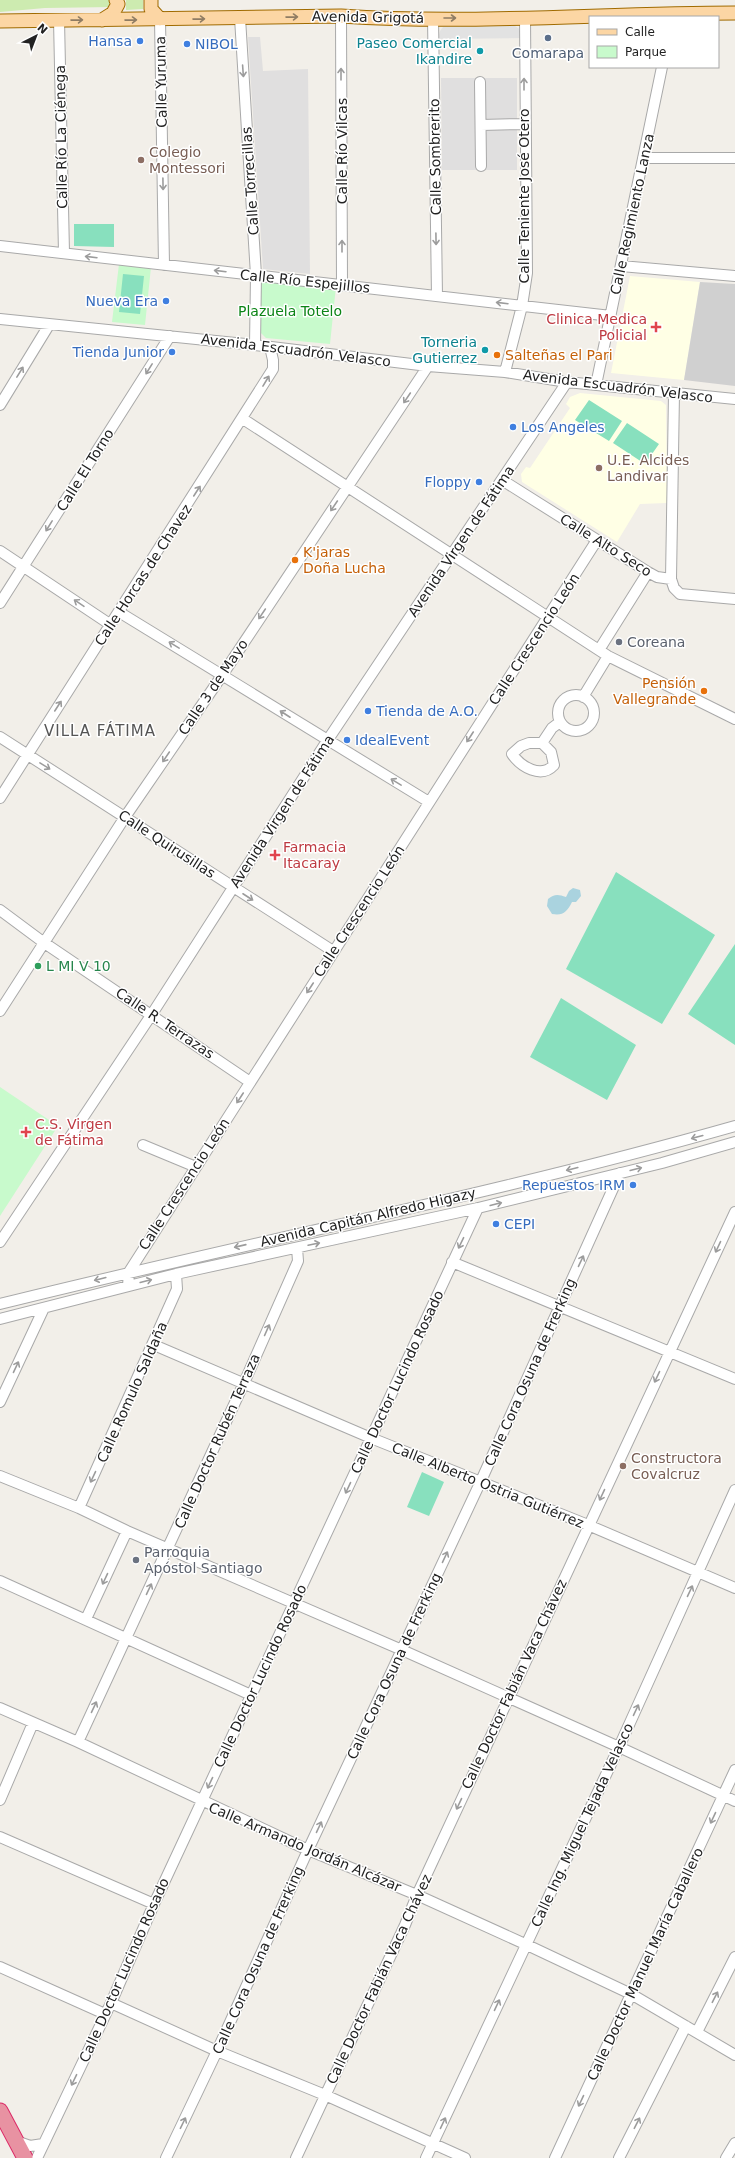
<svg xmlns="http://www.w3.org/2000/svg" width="735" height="2158" viewBox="0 0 735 2158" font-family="'DejaVu Sans',sans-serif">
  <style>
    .residential { fill: #e0dfdf }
    .education { fill: #ffffe5 }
    .religious { fill: #d0d0d0 }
    .grass { fill: #cdebb0 }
    .park { fill: #c8facc }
    .pitch { fill: #88e0be }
    .parking { fill: #e2e2e2 }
    .water { fill: #aad3df }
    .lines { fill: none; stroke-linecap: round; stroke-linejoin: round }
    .minor-casing { stroke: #a9a9a9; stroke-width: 12 }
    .major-casing { stroke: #a06b00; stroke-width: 15 }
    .highway-casing { stroke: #dc2a67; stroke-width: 17 }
    .minor { stroke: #fff; stroke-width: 10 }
    .major { stroke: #fcd6a4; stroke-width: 13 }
    .highway { stroke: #e892a2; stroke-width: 15 }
    .oneway { stroke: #8f7c63 }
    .oneway2 { stroke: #9c9c9c }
    .service-dot { fill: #5c6f8a; stroke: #fff; stroke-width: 1.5 }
    .shop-dot { fill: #3f7fe0; stroke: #fff; stroke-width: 1.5 }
    .culture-dot { fill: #0f9aa8; stroke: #fff; stroke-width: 1.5 }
    .education-dot { fill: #8d6e63; stroke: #fff; stroke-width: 1.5 }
    .health-dot { fill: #e0444e; stroke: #fff; stroke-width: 1.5 }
    .food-dot { fill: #e8710a; stroke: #fff; stroke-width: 1.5 }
    .worship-dot { fill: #6b7280; stroke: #fff; stroke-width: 1.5 }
    .leisure-dot { fill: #2e9e5b; stroke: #fff; stroke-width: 1.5 }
    .labels { text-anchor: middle; stroke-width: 3; stroke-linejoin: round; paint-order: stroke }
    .street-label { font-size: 14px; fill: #222; stroke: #fff }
    .shop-label { font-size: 14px; fill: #366cbe; stroke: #fff; text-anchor: end }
    .culture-label { font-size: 14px; fill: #0d838f; stroke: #fff; text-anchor: end }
    .service-label { font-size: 14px; fill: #4e5e75; stroke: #fff }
    .education-label { font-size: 14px; fill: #785e54; stroke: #fff; text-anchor: start }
    .park-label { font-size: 14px; fill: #0c8416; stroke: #fff }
    .health-label { font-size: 14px; fill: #be3a42; stroke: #fff; text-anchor: start }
    .food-label { font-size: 14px; fill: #c56008; stroke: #fff; text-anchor: start }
    .worship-label { font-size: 14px; fill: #5b616d; stroke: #fff; text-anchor: start }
    .leisure-label { font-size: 14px; fill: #27864d; stroke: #fff; text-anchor: start }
    .neighbourhood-label { font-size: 15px; letter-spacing: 1px; fill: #555; stroke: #fff }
  </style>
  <rect width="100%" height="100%" fill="#f2efe9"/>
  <path class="residential" d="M 248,37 L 260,37 L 263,71 L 308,69 L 310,274 L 263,269 Z
    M 441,78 L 517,78 L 517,170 L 442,170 Z"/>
  <path class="education" d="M 630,276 L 700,282 L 684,380 L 611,373 Z
    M 580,393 L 661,401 L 666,405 L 667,503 L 640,504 L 617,542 L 522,482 L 521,474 L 526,467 L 530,468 L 570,408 L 566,404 L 570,397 Z"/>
  <path class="religious" d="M 700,282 L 735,284 L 735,386 L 684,380 Z"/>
  <path class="grass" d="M 0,0 L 112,0 L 113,7 L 45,8 L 0,12 Z
    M 126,0 L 143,0 L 143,9 L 126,10 Z"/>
  <path class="park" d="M 119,264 L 151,267 L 145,325 L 112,322 Z
    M 263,280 L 336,286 L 330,344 L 266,338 L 260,332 L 261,284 Z
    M 0,1087 L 58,1126 L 0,1216 Z"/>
  <path class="pitch" d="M 74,224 L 114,224 L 114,247 L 74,246 Z
    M 123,274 L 144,276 L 140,314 L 119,312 Z
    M 589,400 L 622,421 L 609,441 L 575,420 Z
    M 627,423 L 659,444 L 645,464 L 613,443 Z
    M 616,872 L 715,935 L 662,1024 L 566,969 Z
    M 735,944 L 735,1045 L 688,1014 Z
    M 561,998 L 636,1045 L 607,1100 L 530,1057 Z
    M 422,1472 L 444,1482 L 429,1516 L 407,1507 Z"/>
  <path class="parking" d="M 515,26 L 521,30 L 524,38 L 438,39 L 440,31 L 443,27 Z"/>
  <path class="water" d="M 573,888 L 580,890 L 581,896 L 576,902 L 572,902 C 567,912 563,916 552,914 L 547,906 L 548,899 C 554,894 558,894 566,897 L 569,891 Z"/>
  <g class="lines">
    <g class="minor-casing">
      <path id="minor" d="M 341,16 L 342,285
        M 240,18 L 256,275 L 255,345
        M 433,18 L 437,296
        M 160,19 L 164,265
        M 59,20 L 64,253
        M 480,82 L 481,166
        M 481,125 L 524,124
        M 643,158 L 735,158
        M 0,246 L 611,316
        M 621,266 L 735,276
        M 0,319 L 255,345 L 428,366 L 505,372 L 567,382 L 735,399
        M 505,372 L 522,306 L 527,273 L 525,18
        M 596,385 L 662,67
        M 0,405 L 49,325
        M 243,419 L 608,656 L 735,719
        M 502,480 L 648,572 L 657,577 L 671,579 L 674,588 L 680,594 L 735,599
        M 0,551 L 111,625
        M 671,579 L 674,393
        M 0,603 L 170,336
        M 119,612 L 429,802
        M 599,650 L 648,572
        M558 713a18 18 0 1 1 36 0a18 18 0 1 1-36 0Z
        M 583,697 L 608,656
        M 0,737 L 333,951
        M 529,743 L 542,743 L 551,752 L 554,765 C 541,779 521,767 512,754 L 521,746 Z
        M 542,743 L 552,728 L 560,722
        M 0,798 L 273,369 L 273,360 L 270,347
        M 0,910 L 43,942 L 250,1082
        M 0,1011 L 125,817 L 223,674 L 428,366
        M 143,1145 L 196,1167
        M 0,1242 L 152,1014 L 327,741 L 567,382
        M 452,1262 L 735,1379
        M 128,1286 L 129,1272 L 597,540
        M 0,1304 C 245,1243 492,1195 735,1126
        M 0,1319 L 176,1274 L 478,1208 L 662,1163 L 735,1142
        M 154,1345 L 371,1438 L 588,1525 L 735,1588
        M 0,1402 L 44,1308
        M 0,1476 L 79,1508 L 127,1531 L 402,1650 L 619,1747 L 735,1801
        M 79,1508 L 177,1289 L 176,1274
        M 0,1581 L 251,1695
        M 86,1619 L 127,1531
        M 0,1708 L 78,1742 L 308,1850 L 417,1895 L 525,1944 L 631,1994 L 735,2055
        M 78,1742 L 244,1383 L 298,1261 L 297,1248
        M 0,1800 L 33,1723
        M 0,1837 L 154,1904
        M 0,1967 L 105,2014
        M 111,2003 L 217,2051 L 325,2095 L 465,2158
        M 697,2032 L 735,1957
        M 16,2141 L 30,2146 L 43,2144
        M 37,2158 L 111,2003 L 154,1904 L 478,1208
        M 166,2158 L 217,2051 L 308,1850 L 480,1483 L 620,1173
        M 296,2158 L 405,1925 L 417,1895 L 735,1212
        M 426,2158 L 619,1747 L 735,1490
        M 555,2158 L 735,1770
        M 619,2158 L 686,2026
        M 726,2158 L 735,2143"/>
    </g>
    <g class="major-casing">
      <path id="major" d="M 151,0 L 151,9 L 160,19
        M 102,20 L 113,13 L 118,4 L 116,0
        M 0,21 L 341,16 C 472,25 604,13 735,13"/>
    </g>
    <g class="highway-casing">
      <path id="highway" d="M 0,2111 L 25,2158"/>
    </g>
    <use href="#minor" class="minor"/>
    <use href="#major" class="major"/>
    <use href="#highway" class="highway"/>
  </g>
  <defs><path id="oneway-shaft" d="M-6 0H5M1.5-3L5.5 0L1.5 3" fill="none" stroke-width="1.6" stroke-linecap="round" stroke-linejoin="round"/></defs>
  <g class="oneway">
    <use href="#oneway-shaft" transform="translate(292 17) rotate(-1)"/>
    <use href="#oneway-shaft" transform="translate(450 18)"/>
    <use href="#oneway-shaft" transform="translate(199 19) rotate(-1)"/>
    <use href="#oneway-shaft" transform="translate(77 20) rotate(-1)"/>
    <use href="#oneway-shaft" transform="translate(131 20) rotate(-1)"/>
  </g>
  <g class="oneway2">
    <use href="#oneway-shaft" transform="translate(243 71) rotate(86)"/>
    <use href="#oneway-shaft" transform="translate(341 74) rotate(-90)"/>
    <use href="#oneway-shaft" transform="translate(524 84) rotate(-90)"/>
    <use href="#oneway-shaft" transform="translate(163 184) rotate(89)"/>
    <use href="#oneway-shaft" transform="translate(436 239) rotate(89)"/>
    <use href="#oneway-shaft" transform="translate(342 246) rotate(-90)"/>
    <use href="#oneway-shaft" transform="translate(91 257) rotate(-173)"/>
    <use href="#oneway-shaft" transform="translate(220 271) rotate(-173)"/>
    <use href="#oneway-shaft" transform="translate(502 303) rotate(-173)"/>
    <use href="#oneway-shaft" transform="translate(149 369) rotate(122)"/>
    <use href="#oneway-shaft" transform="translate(20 372) rotate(-58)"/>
    <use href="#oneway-shaft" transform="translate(266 381) rotate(-59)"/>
    <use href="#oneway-shaft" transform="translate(407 398) rotate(124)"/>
    <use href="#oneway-shaft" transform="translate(197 491) rotate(-57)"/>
    <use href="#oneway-shaft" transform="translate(334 506) rotate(124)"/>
    <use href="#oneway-shaft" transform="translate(49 526) rotate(122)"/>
    <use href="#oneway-shaft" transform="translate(79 603) rotate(-146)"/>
    <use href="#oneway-shaft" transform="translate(262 614) rotate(124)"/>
    <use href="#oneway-shaft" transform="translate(174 645) rotate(-149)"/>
    <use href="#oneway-shaft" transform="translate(58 706) rotate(-57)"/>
    <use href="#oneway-shaft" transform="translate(285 714) rotate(-147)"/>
    <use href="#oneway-shaft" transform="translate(470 737) rotate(123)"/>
    <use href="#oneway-shaft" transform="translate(166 757) rotate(124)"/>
    <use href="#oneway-shaft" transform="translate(45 766) rotate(32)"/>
    <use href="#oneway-shaft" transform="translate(396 782) rotate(-149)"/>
    <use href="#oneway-shaft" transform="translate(248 897) rotate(33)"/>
    <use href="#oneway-shaft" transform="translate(310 988) rotate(123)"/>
    <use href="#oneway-shaft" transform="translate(240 1098) rotate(123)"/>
    <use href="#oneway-shaft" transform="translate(697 1137) rotate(165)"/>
    <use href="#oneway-shaft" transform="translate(572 1169) rotate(166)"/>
    <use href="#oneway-shaft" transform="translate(636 1169) rotate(-14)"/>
    <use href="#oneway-shaft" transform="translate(496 1204) rotate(-14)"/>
    <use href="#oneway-shaft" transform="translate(461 1243) rotate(116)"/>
    <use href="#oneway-shaft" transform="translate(314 1244) rotate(-12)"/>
    <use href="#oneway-shaft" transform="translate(240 1246) rotate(167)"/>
    <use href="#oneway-shaft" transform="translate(718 1247) rotate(115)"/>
    <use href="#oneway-shaft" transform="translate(581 1261) rotate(-65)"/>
    <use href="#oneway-shaft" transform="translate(100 1279) rotate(166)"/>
    <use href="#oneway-shaft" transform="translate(146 1281) rotate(-14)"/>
    <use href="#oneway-shaft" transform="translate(267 1330) rotate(-66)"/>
    <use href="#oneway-shaft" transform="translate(16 1367) rotate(-65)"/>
    <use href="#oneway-shaft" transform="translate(657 1377) rotate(115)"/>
    <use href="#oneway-shaft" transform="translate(93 1477) rotate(115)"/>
    <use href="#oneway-shaft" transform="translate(348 1488) rotate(115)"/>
    <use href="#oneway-shaft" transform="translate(602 1495) rotate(115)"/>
    <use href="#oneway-shaft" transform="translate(445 1557) rotate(-65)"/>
    <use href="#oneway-shaft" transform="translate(105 1579) rotate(115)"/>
    <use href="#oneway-shaft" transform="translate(149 1589) rotate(-65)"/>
    <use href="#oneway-shaft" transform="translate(690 1591) rotate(-65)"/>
    <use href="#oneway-shaft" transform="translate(94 1707) rotate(-65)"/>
    <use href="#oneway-shaft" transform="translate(636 1710) rotate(-65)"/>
    <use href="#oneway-shaft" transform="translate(210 1783) rotate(115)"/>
    <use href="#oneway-shaft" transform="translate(459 1804) rotate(115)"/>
    <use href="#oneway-shaft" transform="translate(713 1818) rotate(115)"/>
    <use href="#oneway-shaft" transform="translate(319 1827) rotate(-65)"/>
    <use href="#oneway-shaft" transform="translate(715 1997) rotate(-63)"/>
    <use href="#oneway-shaft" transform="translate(497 2005) rotate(-65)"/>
    <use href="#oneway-shaft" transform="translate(74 2080) rotate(116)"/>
    <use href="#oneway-shaft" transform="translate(581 2101) rotate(115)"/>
    <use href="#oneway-shaft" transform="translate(183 2123) rotate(-64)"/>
    <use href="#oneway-shaft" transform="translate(443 2123) rotate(-65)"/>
    <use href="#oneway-shaft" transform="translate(637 2123) rotate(-63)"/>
  </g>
  <circle class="service-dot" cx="548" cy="38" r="4"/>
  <g class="shop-dot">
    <circle cx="140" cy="41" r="4"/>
    <circle cx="187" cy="44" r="4"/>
    <circle cx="166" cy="301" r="4"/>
    <circle cx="172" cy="352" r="4"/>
    <circle cx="513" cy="427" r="4"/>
    <circle cx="479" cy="482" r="4"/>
    <circle cx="368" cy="711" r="4"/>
    <circle cx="347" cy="740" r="4"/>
    <circle cx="633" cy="1185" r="4"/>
    <circle cx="496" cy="1224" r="4"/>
  </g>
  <g class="culture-dot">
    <circle cx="480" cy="51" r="4"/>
    <circle cx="485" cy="350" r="4"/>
  </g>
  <g class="education-dot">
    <circle cx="141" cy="160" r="4"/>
    <circle cx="599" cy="468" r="4"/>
    <circle cx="623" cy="1466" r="4"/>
  </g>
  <g class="health-dot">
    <path d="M654 321h4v4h4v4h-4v4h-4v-4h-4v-4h4z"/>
    <path d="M273 849h4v4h4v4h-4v4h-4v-4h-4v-4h4z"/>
    <path d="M24 1126h4v4h4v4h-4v4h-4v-4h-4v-4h4z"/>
  </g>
  <g class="food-dot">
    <circle cx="497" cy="355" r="4"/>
    <circle cx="295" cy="560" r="4"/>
    <circle cx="704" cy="691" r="4"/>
  </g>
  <g class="worship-dot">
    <circle cx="619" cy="642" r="4"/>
    <circle cx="136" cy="1560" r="4"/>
  </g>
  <circle class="leisure-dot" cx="38" cy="966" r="4"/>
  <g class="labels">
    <g class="street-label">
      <text transform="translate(368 17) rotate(1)" y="5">Avenida Grigotá</text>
      <text transform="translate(161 82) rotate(-91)" y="5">Calle Yuruma</text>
      <text transform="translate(61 137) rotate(-91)" y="5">Calle Río La Ciénega</text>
      <text transform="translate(342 151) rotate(-90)" y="5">Calle Río Vilcas</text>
      <text transform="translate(435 157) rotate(-91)" y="5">Calle Sombrerito</text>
      <text transform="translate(250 181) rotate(-94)" y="5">Calle Torrecillas</text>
      <text transform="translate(524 196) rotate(-90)" y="5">Calle Teniente José Otero</text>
      <text transform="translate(632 214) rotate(-78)" y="5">Calle Regimiento Lanza</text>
      <text transform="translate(305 281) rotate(6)" y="5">Calle Río Espejillos</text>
      <text transform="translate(296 350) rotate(7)" y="5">Avenida Escuadrón Velasco</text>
      <text transform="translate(618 386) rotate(7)" y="5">Avenida Escuadrón Velasco</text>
      <text transform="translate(85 470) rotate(-58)" y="5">Calle El Torno</text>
      <text transform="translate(461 541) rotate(-56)" y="5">Avenida Virgen de Fátima</text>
      <text transform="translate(606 545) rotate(32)" y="5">Calle Alto Seco</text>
      <text transform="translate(143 575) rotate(-57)" y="5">Calle Horcas de Chavez</text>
      <text transform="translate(534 639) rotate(-57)" y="5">Calle Crescencio León</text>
      <text transform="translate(213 687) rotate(-56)" y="5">Calle 3 de Mayo</text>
      <text transform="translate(282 811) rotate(-57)" y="5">Avenida Virgen de Fátima</text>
      <text transform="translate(167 844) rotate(33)" y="5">Calle Quirusillas</text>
      <text transform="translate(359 911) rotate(-57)" y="5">Calle Crescencio León</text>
      <text transform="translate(165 1023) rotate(34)" y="5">Calle R. Terrazas</text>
      <text transform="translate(184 1184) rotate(-57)" y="5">Calle Crescencio León</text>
      <text transform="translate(368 1217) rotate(-13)" y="5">Avenida Capitán Alfredo Higazy</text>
      <text transform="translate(530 1372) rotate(-66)" y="5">Calle Cora Osuna de Frerking</text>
      <text transform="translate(397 1382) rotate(-65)" y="5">Calle Doctor Lucindo Rosado</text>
      <text transform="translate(132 1392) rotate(-66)" y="5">Calle Romulo Saldaña</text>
      <text transform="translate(217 1441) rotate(-66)" y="5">Calle Doctor Rubén Terraza</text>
      <text transform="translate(488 1485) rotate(22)" y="5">Calle Alberto Ostria Gutiérrez</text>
      <text transform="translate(394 1666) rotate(-65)" y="5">Calle Cora Osuna de Frerking</text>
      <text transform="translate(260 1676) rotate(-65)" y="5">Calle Doctor Lucindo Rosado</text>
      <text transform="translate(514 1684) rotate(-65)" y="5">Calle Doctor Fabián Vaca Chávez</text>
      <text transform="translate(582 1825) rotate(-65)" y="5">Calle Ing. Miguel Tejada Velasco</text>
      <text transform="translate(305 1847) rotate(23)" y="5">Calle Armando Jordán Alcázar</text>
      <text transform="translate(258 1960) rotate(-66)" y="5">Calle Cora Osuna de Frerking</text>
      <text transform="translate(645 1964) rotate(-65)" y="5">Calle Doctor Manuel María Caballero</text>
      <text transform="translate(124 1970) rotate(-66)" y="5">Calle Doctor Lucindo Rosado</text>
      <text transform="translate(379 1979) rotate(-65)" y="5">Calle Doctor Fabián Vaca Chávez</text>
    </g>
    <g class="shop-label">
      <text x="132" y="46">Hansa</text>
      <text x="195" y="49" text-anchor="start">NIBOL</text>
      <text x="158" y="306">Nueva Era</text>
      <text x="164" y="357">Tienda Junior</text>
      <text x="521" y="432" text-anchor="start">Los Angeles</text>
      <text x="471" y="487">Floppy</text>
      <text x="376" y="716" text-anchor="start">Tienda de A.O.</text>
      <text x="355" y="745" text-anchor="start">IdealEvent</text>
      <text x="625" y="1190">Repuestos IRM</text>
      <text x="504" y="1229" text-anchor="start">CEPI</text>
    </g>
    <g class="culture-label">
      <text x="472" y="48">Paseo Comercial<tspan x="472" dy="16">Ikandire</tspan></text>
      <text x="477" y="347">Torneria<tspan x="477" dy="16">Gutierrez</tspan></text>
    </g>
    <g class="service-label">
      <text x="548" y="58">Comarapa</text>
    </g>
    <g class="education-label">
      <text x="149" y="157">Colegio<tspan x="149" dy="16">Montessori</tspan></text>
      <text x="607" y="465">U.E. Alcides<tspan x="607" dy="16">Landivar</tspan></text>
      <text x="631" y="1463">Constructora<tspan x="631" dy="16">Covalcruz</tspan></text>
    </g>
    <g class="park-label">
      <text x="290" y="316">Plazuela Totelo</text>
    </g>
    <g class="health-label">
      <text x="647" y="324" text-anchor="end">Clinica Medica<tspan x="647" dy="16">Policial</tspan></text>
      <text x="283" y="852">Farmacia<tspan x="283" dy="16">Itacaray</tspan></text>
      <text x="35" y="1129">C.S. Virgen<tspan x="35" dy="16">de Fátima</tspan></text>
    </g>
    <g class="food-label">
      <text x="505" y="360">Salteñas el Pari</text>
      <text x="303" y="557">K'jaras<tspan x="303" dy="16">Doña Lucha</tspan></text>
      <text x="696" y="688" text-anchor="end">Pensión<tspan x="696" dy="16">Vallegrande</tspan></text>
    </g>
    <g class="worship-label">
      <text x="627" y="647">Coreana</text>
      <text x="144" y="1557">Parroquia<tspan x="144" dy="16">Apóstol Santiago</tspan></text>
    </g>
    <g class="leisure-label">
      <text x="46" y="971">L MI V 10</text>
    </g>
    <g class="neighbourhood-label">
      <text x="100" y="736">VILLA FÁTIMA</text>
    </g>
  </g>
  <rect x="589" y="16" width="130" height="52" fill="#ffffff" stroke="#a7a7a7"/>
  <rect x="597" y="29" width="20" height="6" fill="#fcd6a4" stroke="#a7a7a7"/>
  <text x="625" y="36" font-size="12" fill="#222222">Calle</text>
  <rect x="597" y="46" width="20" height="12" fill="#c8facc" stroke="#a7a7a7"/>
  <text x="625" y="56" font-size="12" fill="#222222">Parque</text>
  <g transform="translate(36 36) rotate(42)" stroke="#ffffff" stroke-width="3" paint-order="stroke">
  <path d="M0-3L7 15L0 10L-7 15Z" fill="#222222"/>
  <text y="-6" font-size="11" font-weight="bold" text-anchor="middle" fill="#222222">N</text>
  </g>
</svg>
